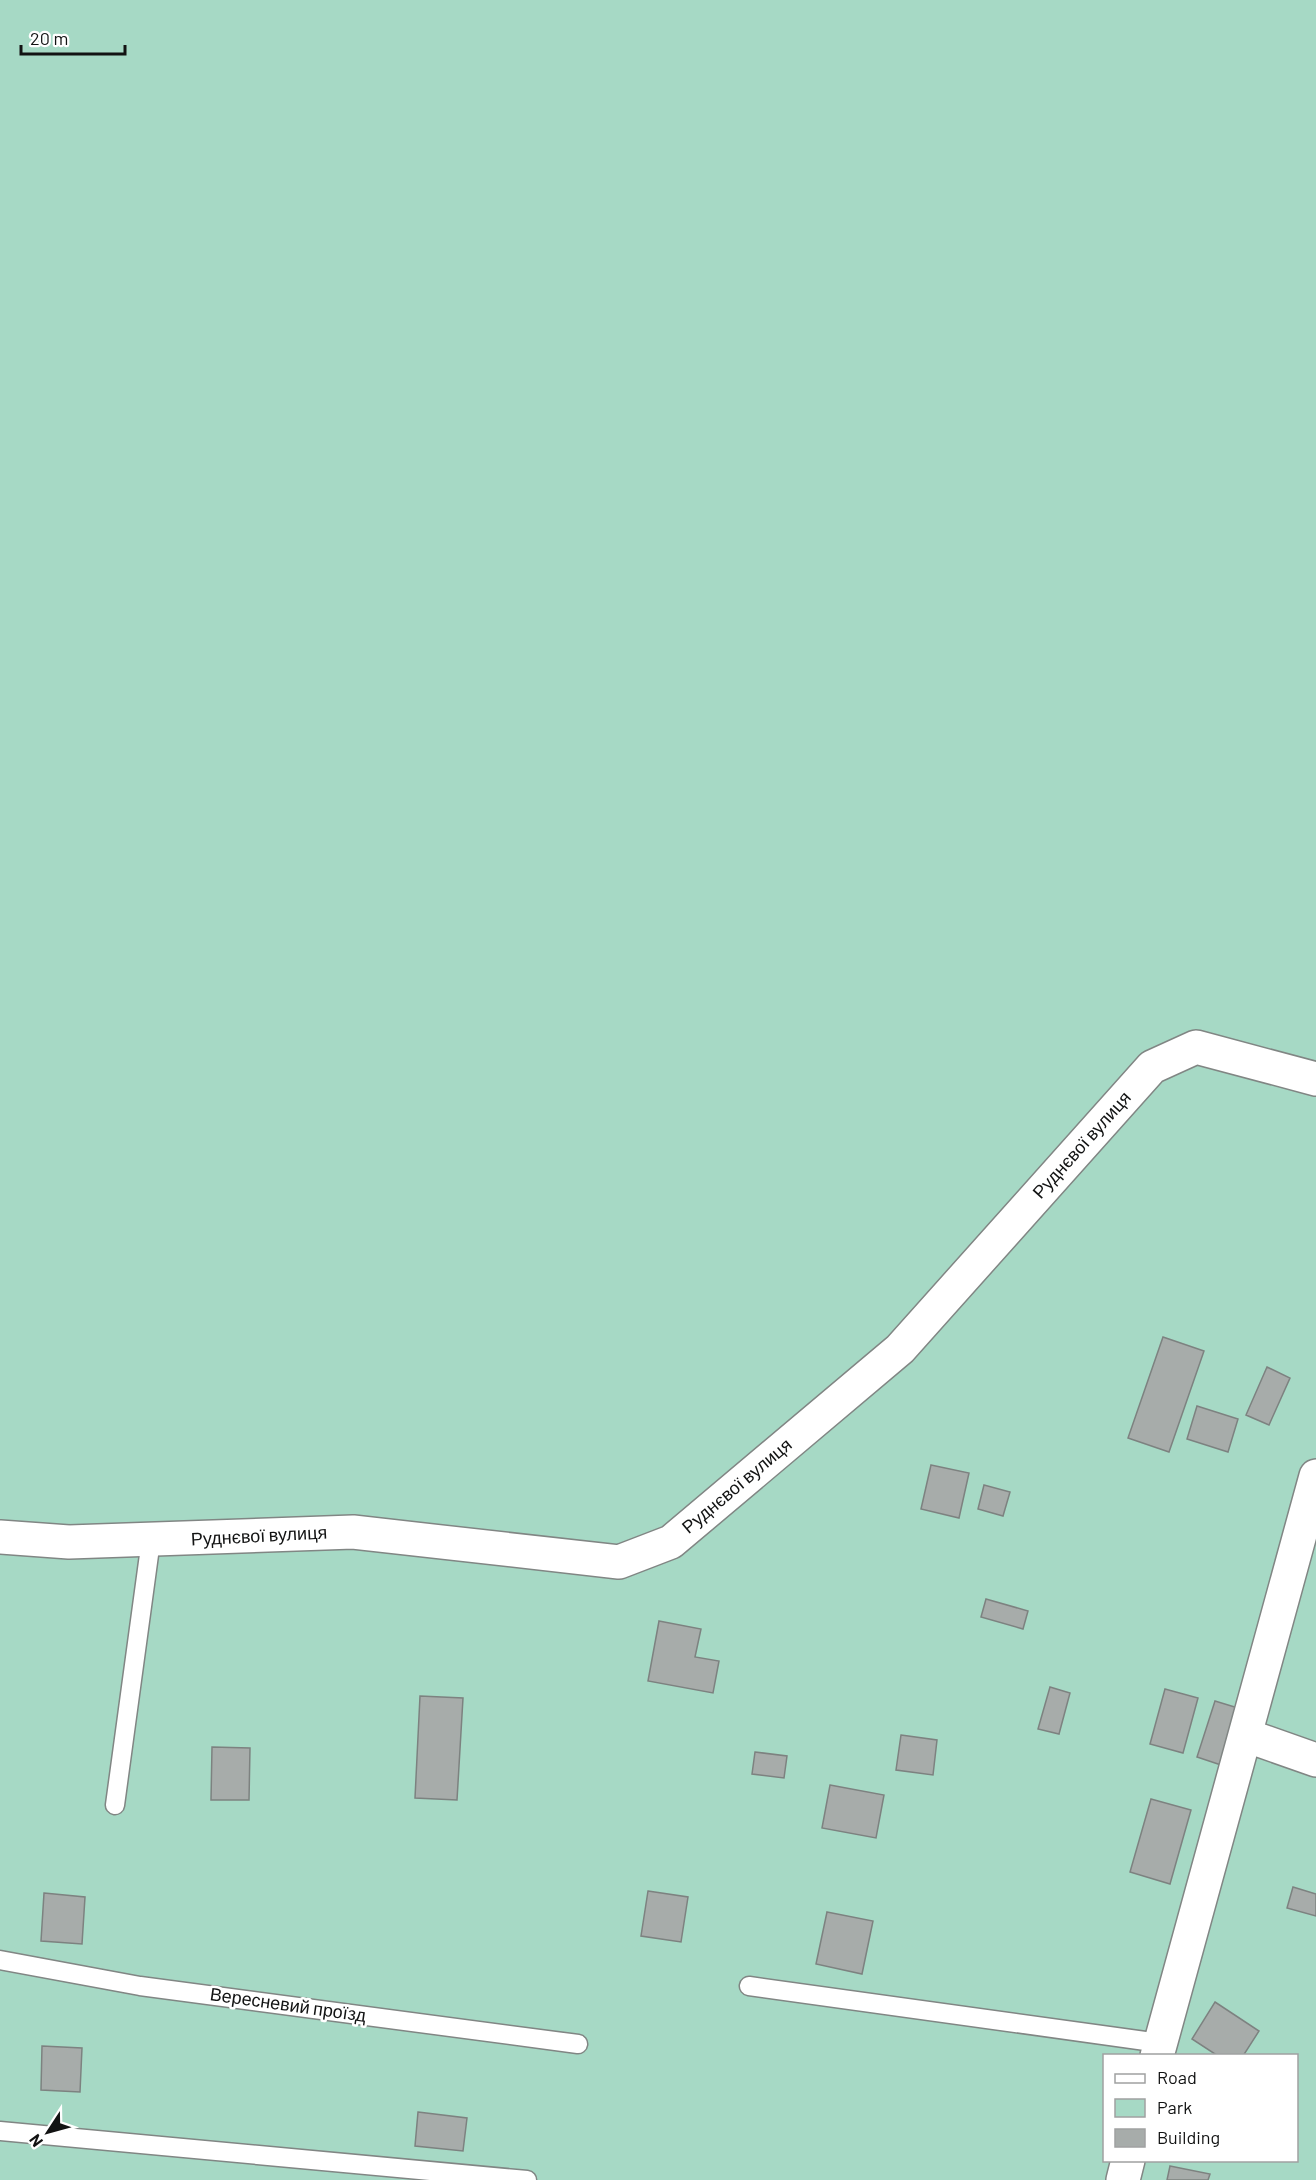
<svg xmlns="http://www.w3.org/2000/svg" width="1316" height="2180" viewBox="0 0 1316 2180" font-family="Barlow,sans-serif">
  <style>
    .green { fill: #a6d9c5; fill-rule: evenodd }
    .building { fill: #a7acaa; stroke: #7d8280; stroke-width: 1.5 }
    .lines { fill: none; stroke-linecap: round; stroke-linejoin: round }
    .lane-casing { stroke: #818684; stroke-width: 21 }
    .street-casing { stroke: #818684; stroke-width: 36 }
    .lane { stroke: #fff; stroke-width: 18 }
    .street { stroke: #fff; stroke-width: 33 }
    .labels { text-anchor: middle; stroke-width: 5; stroke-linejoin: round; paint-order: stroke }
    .street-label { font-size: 18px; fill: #121313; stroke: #fff }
  </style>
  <rect width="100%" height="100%" fill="#e6ebe9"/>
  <path class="green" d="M 0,0 L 1316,0 L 1316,2180 L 0,2180 ZM 1104,2056 L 1296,2056 L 1296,2160 L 1104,2160 Z"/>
  <path class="building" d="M 1163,1337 L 1204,1351 L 1169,1452 L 1128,1438 Z
    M 1267,1367 L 1290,1378 L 1269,1425 L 1246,1415 Z
    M 1197,1406 L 1238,1419 L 1228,1452 L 1187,1439 Z
    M 931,1465 L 969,1473 L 959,1518 L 921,1509 Z
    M 984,1485 L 1010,1492 L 1003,1516 L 978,1509 Z
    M 986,1599 L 1028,1611 L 1023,1629 L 981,1617 Z
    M 659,1621 L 701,1629 L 695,1657 L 719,1661 L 713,1693 L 648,1681 Z
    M 1050,1687 L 1070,1693 L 1059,1734 L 1038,1729 Z
    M 1165,1689 L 1198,1698 L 1183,1753 L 1150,1744 Z
    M 420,1696 L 463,1698 L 457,1800 L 415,1798 Z
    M 1215,1701 L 1238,1708 L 1221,1765 L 1197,1757 Z
    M 901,1735 L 937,1740 L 933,1775 L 896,1770 Z
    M 212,1747 L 250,1748 L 249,1800 L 211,1800 Z
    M 755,1752 L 787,1756 L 784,1778 L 752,1774 Z
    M 830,1785 L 884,1795 L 876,1838 L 822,1828 Z
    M 1151,1799 L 1191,1810 L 1170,1884 L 1130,1872 Z
    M 1293,1887 L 1316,1894 L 1316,1916 L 1287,1908 Z
    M 648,1891 L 688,1897 L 681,1942 L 641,1936 Z
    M 44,1893 L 85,1897 L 82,1944 L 41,1941 Z
    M 827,1912 L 873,1921 L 862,1974 L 816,1964 Z
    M 1215,2002 L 1259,2031 L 1243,2056 L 1218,2056 L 1192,2039 Z
    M 42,2046 L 82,2048 L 80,2092 L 41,2090 Z
    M 418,2112 L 467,2118 L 463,2151 L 415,2146 Z
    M 1170,2166 L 1210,2174 L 1208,2180 L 1167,2180 Z"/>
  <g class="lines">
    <g class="lane-casing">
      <path id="lane" d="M 115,1805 L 151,1540
        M 0,1960 L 140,1986 L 578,2044
        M 749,1986 L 1160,2043
        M 0,2131 L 527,2180"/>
    </g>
    <g class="street-casing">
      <path id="street" d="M 0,1537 L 69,1542 L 353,1532 L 619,1562 L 671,1542 L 900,1349 L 1152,1067 L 1196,1047 L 1316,1079
        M 1245,1735 L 1316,1760
        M 1157,2056 L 1316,1476
        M 1123,2180 L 1128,2160"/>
    </g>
    <use href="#lane" class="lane"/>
    <use href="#street" class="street"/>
  </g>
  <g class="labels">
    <g class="street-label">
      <text transform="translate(1082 1145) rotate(-48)" y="6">Руднєвої вулиця</text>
      <text transform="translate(737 1486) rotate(-40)" y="6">Руднєвої вулиця</text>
      <text transform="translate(259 1536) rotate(-3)" y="6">Руднєвої вулиця</text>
      <text transform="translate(288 2005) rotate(8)" y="6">Вересневий проїзд</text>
    </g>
  </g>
  <rect x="1103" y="2054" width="195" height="108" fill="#ffffff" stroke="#a0a1a1" stroke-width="1.5"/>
  <rect x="1115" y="2074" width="30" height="9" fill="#ffffff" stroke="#a0a1a1" stroke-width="1.5"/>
  <text x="1157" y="2084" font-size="18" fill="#121313">Road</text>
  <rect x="1115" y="2099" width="30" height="18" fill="#a6d9c5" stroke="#a0a1a1" stroke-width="1.5"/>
  <text x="1157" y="2114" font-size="18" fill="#121313">Park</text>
  <rect x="1115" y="2129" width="30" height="18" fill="#a7acaa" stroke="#a0a1a1" stroke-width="1.5"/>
  <text x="1157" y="2144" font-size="18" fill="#121313">Building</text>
  <g transform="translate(48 2132) rotate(234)" stroke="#ffffff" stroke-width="4.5" paint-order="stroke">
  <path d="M0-4.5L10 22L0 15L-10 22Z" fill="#121313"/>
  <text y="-9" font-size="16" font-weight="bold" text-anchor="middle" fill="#121313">N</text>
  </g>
  <path d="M21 45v9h104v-9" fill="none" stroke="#121313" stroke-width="3"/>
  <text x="30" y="45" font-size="18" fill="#121313" stroke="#ffffff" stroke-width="4.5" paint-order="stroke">20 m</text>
</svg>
